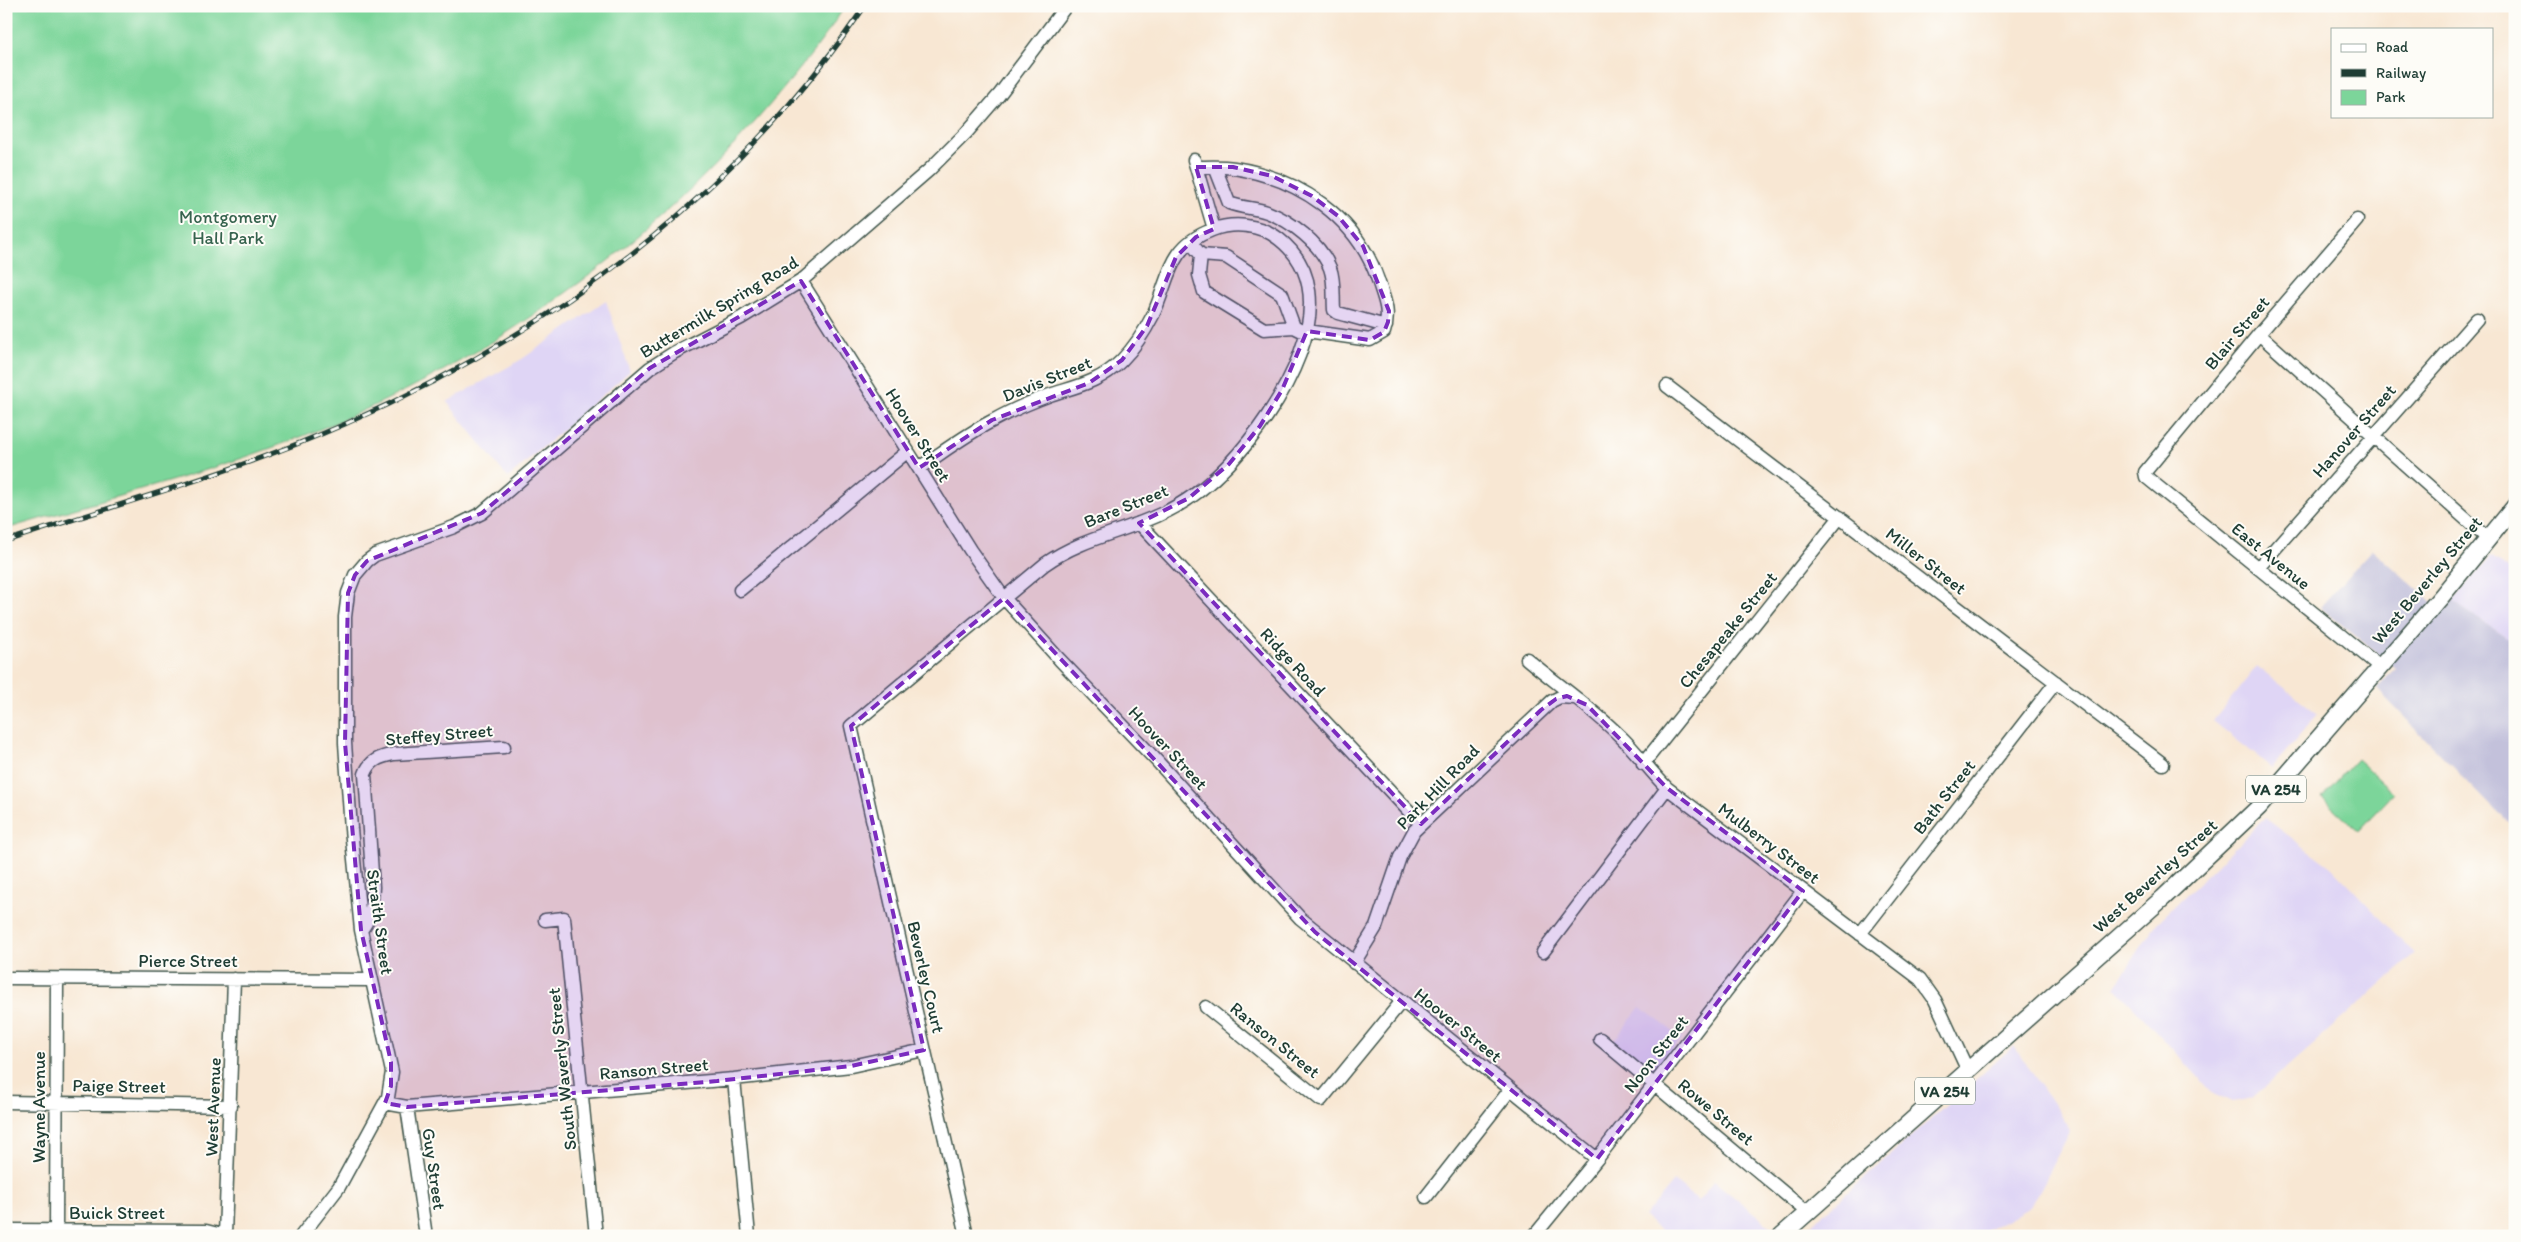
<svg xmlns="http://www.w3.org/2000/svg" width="2521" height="1242" viewBox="0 0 2521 1242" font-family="Itim,sans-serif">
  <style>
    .built { fill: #dfd5f5 }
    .industrial { fill: #c3c1db }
    .green { fill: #7cd59a; stroke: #4e8967 }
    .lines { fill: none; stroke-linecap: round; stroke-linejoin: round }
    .minor-casing { stroke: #40564c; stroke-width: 15 }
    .major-casing { stroke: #40564c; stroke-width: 19 }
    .minor { stroke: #fff; stroke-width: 12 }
    .major { stroke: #fff; stroke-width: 16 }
    .rail-casing { stroke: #1f3d34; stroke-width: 5 }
    .rail { stroke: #fdfcf7; stroke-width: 3; stroke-dasharray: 9; stroke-linecap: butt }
    .marked { fill: #7b2cbf; fill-opacity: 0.2; stroke: #7b2cbf; stroke-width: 4; stroke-dasharray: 10 6; stroke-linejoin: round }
    .labels { text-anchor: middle; stroke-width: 4; stroke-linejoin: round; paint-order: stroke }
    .shield { fill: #fdfcf7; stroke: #62766e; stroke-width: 1 }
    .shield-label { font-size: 16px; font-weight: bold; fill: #1f3d34 }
    .park-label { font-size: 18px; fill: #36634e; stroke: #fdfcf7 }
    .street-label { font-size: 18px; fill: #1f3d34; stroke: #fdfcf7 }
  </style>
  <rect width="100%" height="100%" fill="#fdfcf7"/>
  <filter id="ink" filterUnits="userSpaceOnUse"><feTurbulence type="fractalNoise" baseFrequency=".02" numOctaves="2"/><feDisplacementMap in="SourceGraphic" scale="10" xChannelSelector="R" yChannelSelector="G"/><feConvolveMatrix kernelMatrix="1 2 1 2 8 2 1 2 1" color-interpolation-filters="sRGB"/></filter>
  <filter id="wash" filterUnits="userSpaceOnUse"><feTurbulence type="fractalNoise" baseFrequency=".0096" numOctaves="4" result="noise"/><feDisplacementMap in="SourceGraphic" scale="20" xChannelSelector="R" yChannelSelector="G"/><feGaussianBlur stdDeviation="1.12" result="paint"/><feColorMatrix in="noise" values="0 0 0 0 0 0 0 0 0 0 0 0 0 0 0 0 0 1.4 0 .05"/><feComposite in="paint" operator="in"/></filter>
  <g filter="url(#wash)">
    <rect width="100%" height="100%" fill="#f8e7d3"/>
    <path class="built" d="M 606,301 L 630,371 L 508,478 L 447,402 L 522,359 Z
      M 2491,556 L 2515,574 L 2515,643 L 2452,601 Z
      M 2257,666 L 2318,714 L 2272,768 L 2213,721 Z
      M 2265,818 L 2331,867 L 2415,954 L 2252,1098 L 2233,1102 L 2213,1093 L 2115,987 L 2157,923 Z
      M 1640,1007 L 1682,1038 L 1654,1074 L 1613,1042 Z
      M 2014,1046 L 2071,1130 L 2030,1207 L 1977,1236 L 1798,1236 Z
      M 1674,1181 L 1698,1201 L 1714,1181 L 1774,1229 L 1766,1236 L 1667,1236 L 1644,1217 Z"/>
    <path class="industrial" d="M 2372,549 L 2443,612 L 2452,601 L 2515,643 L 2515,827 L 2497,812 L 2377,689 L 2395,668 L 2320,607 Z"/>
    <path class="green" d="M 6,6 L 845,6 C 821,45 791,80 761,115 C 630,265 462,379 274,447 C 187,479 95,502 6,529 Z
      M 2357,759 L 2394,793 L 2359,831 L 2322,797 Z"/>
  </g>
  <g filter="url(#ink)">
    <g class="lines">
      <g class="minor-casing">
        <path id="minor" d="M 1194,160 L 1214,229
          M 1196,167 C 1208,167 1222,166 1234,168 C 1298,178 1357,217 1378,280 C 1384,299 1391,312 1384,332 L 1370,340 L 1307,331
          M 1215,167 L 1229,203 C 1242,208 1255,208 1267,212 C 1291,221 1320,243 1330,268 C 1335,281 1333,296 1334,310 L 1338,313 L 1386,326
          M 2357,220 L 2259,334 L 2145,472 L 2146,477 L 2380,667
          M 1190,242 L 1201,255 L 1199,275 L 1204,292 L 1264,329 L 1294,327 L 1306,333
          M 1201,255 L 1226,257 L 1282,294 L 1294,327
          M 801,281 L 970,550 L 1004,598 L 1060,660 L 1155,759 L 1300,918 L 1597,1159
          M 2259,334 L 2487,538
          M 1667,386 L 2163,764
          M 919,468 C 943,452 968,433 994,420 C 1012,410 1031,402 1050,395 C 1077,386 1100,382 1121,361 C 1134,348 1145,331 1153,315 C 1170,278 1168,246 1212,230 C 1233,222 1260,224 1279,239 C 1353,297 1277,413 1229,464 C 1210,484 1186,503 1161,514 C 1121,533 1082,538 1045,564 L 851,726 L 967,1236
          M 1139,523 L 1421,824
          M 2258,568 L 2477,319
          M 740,590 L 908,451
          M 1527,659 C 1558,685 1591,707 1620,736 C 1636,751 1650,771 1667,788 L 1920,979 L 1935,1000 L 1968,1071
          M 1643,764 L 1840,517
          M 545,920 L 564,918 L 596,1236
          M 361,930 C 372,918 372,903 373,887 L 365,774 C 370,760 380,757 394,754 L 504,747
          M 1860,934 L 2056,682
          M 1543,952 L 1667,788
          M 1354,963 L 1376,927 L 1400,857 L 1414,831 L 1552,701 L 1560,697 L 1574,698
          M 6,978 L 370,980
          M 1206,1007 L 1321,1100 L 1402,1001
          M 1600,1039 L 1808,1213
          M 734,1079 L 749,1236
          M 6,1102 L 231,1106
          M 385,1103 L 407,1107 L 734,1079 L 851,1066 L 924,1050
          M 407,1107 L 426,1236
          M 1426,1197 L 1510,1090
          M 6,1230 L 206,1231 L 226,1236
          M 225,1235 L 234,979
          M 56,1236 L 57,979
          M 301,1236 L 339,1187 L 388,1097 L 392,1072 L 361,930 L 351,829 L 345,743 L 345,617 L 348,593 L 355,575 L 367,561 L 375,555 L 454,527 L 482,513 L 650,368 L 675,352 L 741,318 L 801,281 L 929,170 L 966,133 L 999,95 L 1066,6
          M 1534,1236 L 1597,1159 L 1803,891"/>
      </g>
      <g class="major-casing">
        <path id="major" d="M 1781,1236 L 2163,898 L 2259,807 L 2441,597 L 2515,506"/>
      </g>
      <use href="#minor" class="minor"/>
      <use href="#major" class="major"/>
      <g class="rail-casing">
        <path id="rail" d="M 6,541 C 119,504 236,472 345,424 C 552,333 737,194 865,6"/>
      </g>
      <use href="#rail" class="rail"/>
    </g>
  </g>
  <path class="marked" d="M 1196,167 L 1233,167 L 1272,176 L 1312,196 L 1338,216 L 1363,246 L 1389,311 L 1388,322 L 1384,332 L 1370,340 L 1307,331 L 1282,390 L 1260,426 L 1229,464 L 1189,498 L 1139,523 L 1421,824 L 1541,710 L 1556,699 L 1567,696 L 1587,705 L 1667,788 L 1803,891 L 1597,1159 L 1315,932 L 1004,598 L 851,726 L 924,1050 L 851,1066 L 717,1081 L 407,1107 L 385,1103 L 391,1086 L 391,1062 L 361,930 L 345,743 L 348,593 L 355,575 L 367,561 L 482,513 L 650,368 L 801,281 L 919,468 L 992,420 L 1089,383 L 1122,360 L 1147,326 L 1176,257 L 1196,237 L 1214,229 Z"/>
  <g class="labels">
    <g class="shield">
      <rect x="2246" y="775.5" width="60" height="27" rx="4"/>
      <rect x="1915" y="1077.5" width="60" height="27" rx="4"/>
    </g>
    <g class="shield-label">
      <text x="2276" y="795">VA 254</text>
      <text x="1945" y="1097">VA 254</text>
    </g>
    <g class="park-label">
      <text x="228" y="223">Montgomery<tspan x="228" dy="21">Hall Park</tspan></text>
    </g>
    <g class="street-label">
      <text transform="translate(719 307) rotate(-31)" y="6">Buttermilk Spring Road</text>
      <text transform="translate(2237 333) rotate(-50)" y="6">Blair Street</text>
      <text transform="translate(1047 379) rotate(-22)" y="6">Davis Street</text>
      <text transform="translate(2354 431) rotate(-49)" y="6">Hanover Street</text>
      <text transform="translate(918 435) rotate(58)" y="6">Hoover Street</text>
      <text transform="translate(1126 506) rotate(-22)" y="6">Bare Street</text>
      <text transform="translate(2271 556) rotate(39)" y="6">East Avenue</text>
      <text transform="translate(1926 561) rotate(38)" y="6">Miller Street</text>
      <text transform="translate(2427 580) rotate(-50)" y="6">West Beverley Street</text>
      <text transform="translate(1728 630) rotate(-51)" y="6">Chesapeake Street</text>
      <text transform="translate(1293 662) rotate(47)" y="6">Ridge Road</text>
      <text transform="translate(439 735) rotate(-5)" y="6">Steffey Street</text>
      <text transform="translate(1168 748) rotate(47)" y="6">Hoover Street</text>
      <text transform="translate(1438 787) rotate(-46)" y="6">Park Hill Road</text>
      <text transform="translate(1944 797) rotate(-52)" y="6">Bath Street</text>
      <text transform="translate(1769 843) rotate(37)" y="6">Mulberry Street</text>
      <text transform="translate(2155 876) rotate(-42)" y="6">West Beverley Street</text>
      <text transform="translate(380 922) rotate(82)" y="6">Straith Street</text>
      <text x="188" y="967">Pierce Street</text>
      <text transform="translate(926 977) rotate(77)" y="6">Beverley Court</text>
      <text transform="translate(1458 1025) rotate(39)" y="6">Hoover Street</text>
      <text transform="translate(1275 1040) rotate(39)" y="6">Ranson Street</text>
      <text transform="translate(1656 1054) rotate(-52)" y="6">Noon Street</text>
      <text transform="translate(562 1069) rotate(-96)" y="6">South Waverly Street</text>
      <text transform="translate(654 1069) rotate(-5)" y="6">Ranson Street</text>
      <text transform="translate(119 1086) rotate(1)" y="6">Paige Street</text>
      <text transform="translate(39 1107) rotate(-90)" y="6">Wayne Avenue</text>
      <text transform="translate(213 1107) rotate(-88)" y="6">West Avenue</text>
      <text transform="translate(1716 1112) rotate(40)" y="6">Rowe Street</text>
      <text transform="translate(434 1169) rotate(82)" y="6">Guy Street</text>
      <text x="117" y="1219">Buick Street</text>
    </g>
  </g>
  <rect width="2521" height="1242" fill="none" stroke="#fdfcf7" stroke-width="25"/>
  <rect x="2331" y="28" width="162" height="90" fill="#fdfcf7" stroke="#a4b0a9"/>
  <rect x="2341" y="44" width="25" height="8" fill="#ffffff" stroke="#a4b0a9"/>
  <text x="2376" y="52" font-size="15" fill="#1f3d34">Road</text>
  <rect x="2341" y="69" width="25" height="8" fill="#1f3d34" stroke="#a4b0a9"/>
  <text x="2376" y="78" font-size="15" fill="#1f3d34">Railway</text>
  <rect x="2341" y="90" width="25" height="15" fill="#7cd59a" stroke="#a4b0a9"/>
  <text x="2376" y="102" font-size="15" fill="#1f3d34">Park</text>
</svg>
